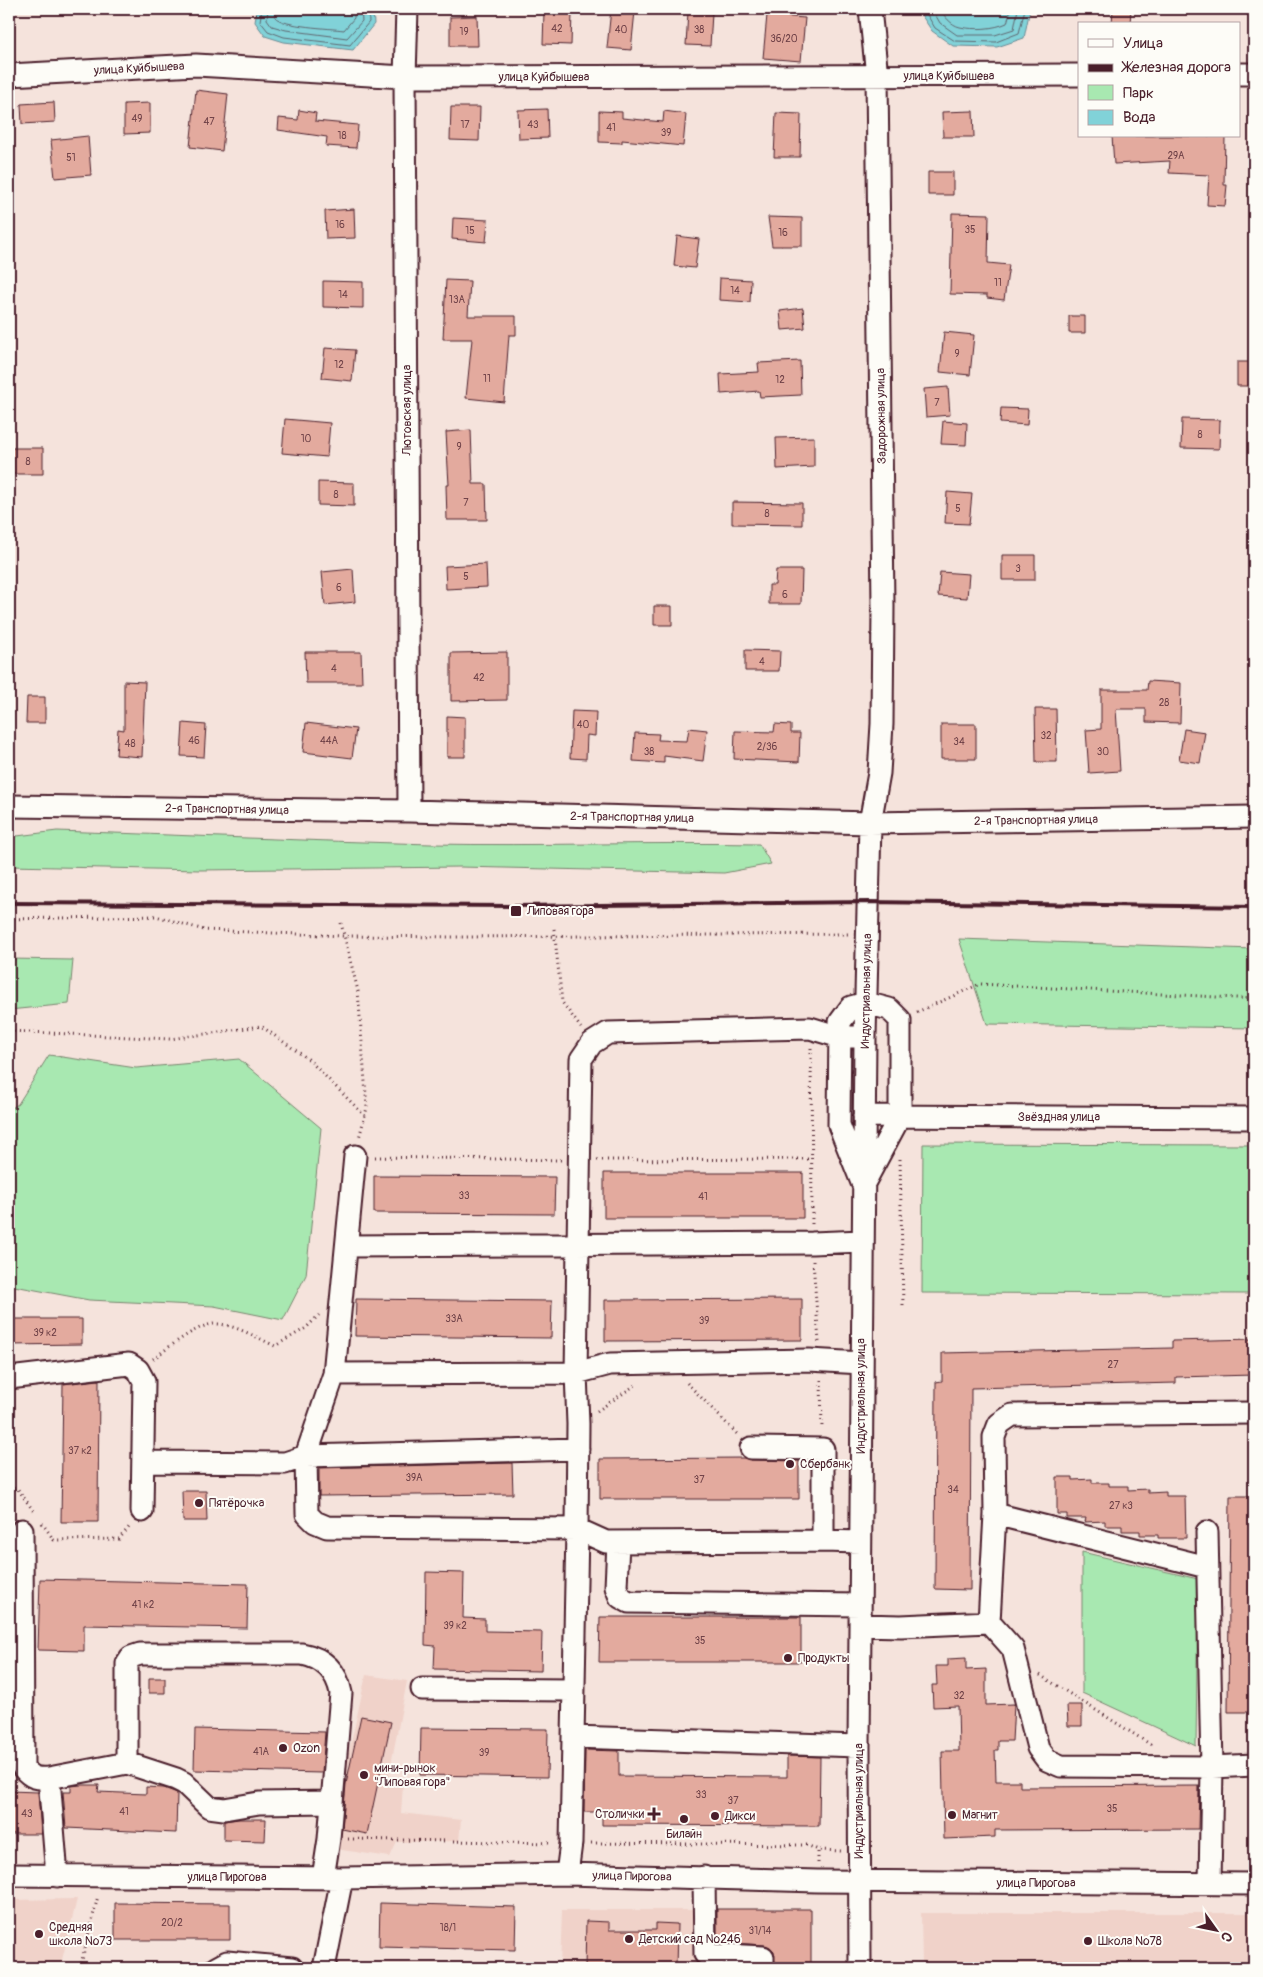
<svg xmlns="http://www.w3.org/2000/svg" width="1263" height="1977" viewBox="0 0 1263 1977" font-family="Pangolin,sans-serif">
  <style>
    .built { fill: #f0d2c9 }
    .green { fill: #a8e8b1; stroke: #79846e }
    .water { fill: #81d2d8; stroke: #6b8a93 }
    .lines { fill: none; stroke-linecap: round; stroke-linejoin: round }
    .shore { stroke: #606770; stroke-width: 1 }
    .building { fill: #e3aa9e; stroke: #4a1f2b }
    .minor-casing { stroke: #4a1f2b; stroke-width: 25 }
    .path { stroke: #4a1f2b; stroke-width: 3; stroke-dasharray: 1 4; stroke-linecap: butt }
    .minor { stroke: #fdfcf7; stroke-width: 21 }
    .rail { stroke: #4a1f2b; stroke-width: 4 }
    .poi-dot { fill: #4a1f2b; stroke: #fdfcf7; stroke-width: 2 }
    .labels { text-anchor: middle; stroke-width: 4; stroke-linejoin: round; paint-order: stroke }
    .number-label { font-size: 10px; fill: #704248 }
    .street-label { font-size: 12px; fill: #4a1f2b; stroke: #fdfcf7 }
    .poi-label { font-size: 12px; fill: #4a1f2b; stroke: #fdfcf7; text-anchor: start }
  </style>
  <rect width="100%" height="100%" fill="#f5e3dc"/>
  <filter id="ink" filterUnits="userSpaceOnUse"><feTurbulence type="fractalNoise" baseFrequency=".02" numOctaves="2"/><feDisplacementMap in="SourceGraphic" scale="10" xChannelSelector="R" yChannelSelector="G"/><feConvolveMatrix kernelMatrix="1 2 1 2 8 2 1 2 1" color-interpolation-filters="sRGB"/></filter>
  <g filter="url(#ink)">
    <path class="built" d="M 366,1675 L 407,1681 L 389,1775 L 403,1785 L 401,1813 L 461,1820 L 459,1841 L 397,1842 L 390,1857 L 328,1848 Z
      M 77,1899 L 60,1968 L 9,1968 L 9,1900 Z
      M 562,1910 L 696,1910 L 697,1968 L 560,1968 Z
      M 921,1913 L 1254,1913 L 1254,1968 L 922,1968 Z"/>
    <path class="green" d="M 57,831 C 182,835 306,841 431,844 C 540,846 650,842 759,844 L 771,864 L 724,873 L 460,867 L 200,870 L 9,866 L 9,837 Z
      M 959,939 L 1254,949 L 1254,1028 L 987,1024 Z
      M 9,959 L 73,960 L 69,1004 L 9,1010 Z
      M 49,1055 L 136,1068 L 239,1059 L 321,1128 L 306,1275 L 283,1320 L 214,1306 L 89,1300 L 9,1285 L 9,1110 L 18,1104 Z
      M 923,1144 L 1254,1145 L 1254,1294 L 922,1293 Z
      M 1082,1552 L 1198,1579 L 1196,1746 L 1082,1693 Z"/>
    <path class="water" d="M 257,9 L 373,9 L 374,24 L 353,50 L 284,42 L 265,36 L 255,22 Z
      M 921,9 L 1030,9 L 1024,38 L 997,47 L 953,46 L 932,31 L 920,13 Z"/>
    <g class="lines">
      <path class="shore" d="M 262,9 L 260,21 L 268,31 L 284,37 L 350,45 L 369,22 L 368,9
        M 268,9 L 267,19 L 272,26 L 286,30 L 347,38 L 362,21 L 361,9
        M 275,9 L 275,17 C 284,27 329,28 344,30 L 354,18 L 354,9
        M 926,9 L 926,13 L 935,28 L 955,41 L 996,42 L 1019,33 L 1025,9
        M 932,9 L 940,23 L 957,35 L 995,35 L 1014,29 L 1018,9
        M 940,9 C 944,16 951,25 960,27 C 974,30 994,29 1007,23 L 1011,9"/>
    </g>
    <path class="building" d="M 611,9 L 635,11 L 631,50 L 607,48 Z
      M 1113,9 L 1131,9 L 1130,24 L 1112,24 Z
      M 544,12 L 572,13 L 571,45 L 543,44 Z
      M 688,12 L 712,13 L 710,46 L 686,45 Z
      M 767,15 L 805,18 L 801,61 L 763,58 Z
      M 477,16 L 478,46 L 450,46 L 450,17 Z
      M 196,90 L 228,94 L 222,151 L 190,147 Z
      M 54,102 L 55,122 L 22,124 L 21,104 Z
      M 150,103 L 150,133 L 124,134 L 124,104 Z
      M 451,107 L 480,107 L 479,141 L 450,140 Z
      M 547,109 L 548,138 L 519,139 L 518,110 Z
      M 299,110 L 316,113 L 315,121 L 358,125 L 356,148 L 326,146 L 327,137 L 278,130 L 279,118 L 298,120 Z
      M 599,111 L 622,112 L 622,118 L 663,122 L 664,111 L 686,114 L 683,146 L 622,140 L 622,143 L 599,142 Z
      M 973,111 L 974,137 L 943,137 L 942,112 Z
      M 776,113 L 801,114 L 800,157 L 774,157 Z
      M 88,136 L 91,175 L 55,178 L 51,140 Z
      M 1112,136 L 1225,136 L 1224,185 L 1227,185 L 1225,206 L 1207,205 L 1209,175 L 1169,173 L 1170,161 L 1114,164 Z
      M 928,172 L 953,172 L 953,195 L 928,195 Z
      M 354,209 L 355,238 L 326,239 L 325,211 Z
      M 952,213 L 989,214 L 988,263 L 1009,265 L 1004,300 L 987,298 L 987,295 L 950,294 Z
      M 768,217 L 802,218 L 802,246 L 772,246 Z
      M 453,218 L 488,220 L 486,242 L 452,239 Z
      M 677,236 L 699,239 L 695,268 L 674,266 Z
      M 720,278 L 751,280 L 750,302 L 719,300 Z
      M 446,280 L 470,281 L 468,316 L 516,316 L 516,335 L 509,335 L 504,402 L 466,398 L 472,339 L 443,339 Z
      M 323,281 L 363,282 L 363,308 L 323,307 Z
      M 803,308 L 805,328 L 782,330 L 780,311 Z
      M 1069,316 L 1085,316 L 1085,333 L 1069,333 Z
      M 944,332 L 974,335 L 970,375 L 940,372 Z
      M 325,348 L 355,350 L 352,381 L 322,378 Z
      M 800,361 L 801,395 L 760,397 L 759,391 L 721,394 L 720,374 L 759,372 L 758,363 Z
      M 1237,362 L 1254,362 L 1254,386 L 1237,386 Z
      M 948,387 L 950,415 L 926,417 L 924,389 Z
      M 1001,408 L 1028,409 L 1027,425 L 1000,423 Z
      M 285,419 L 330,423 L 327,457 L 282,453 Z
      M 1182,419 L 1220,420 L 1219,449 L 1181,448 Z
      M 943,421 L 967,423 L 966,445 L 941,444 Z
      M 471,430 L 473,484 L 486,484 L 487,520 L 447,520 L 446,485 L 449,485 L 446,432 Z
      M 814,437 L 814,467 L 777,469 L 776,438 Z
      M 12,448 L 43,448 L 43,474 L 12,474 Z
      M 318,482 L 354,483 L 354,506 L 318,505 Z
      M 947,492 L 972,494 L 969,524 L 945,523 Z
      M 732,502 L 802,503 L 802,525 L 732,524 Z
      M 1002,555 L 1035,555 L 1035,580 L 1002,580 Z
      M 486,564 L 487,587 L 446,589 L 445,566 Z
      M 353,569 L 355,602 L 325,605 L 322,572 Z
      M 776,570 L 802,570 L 801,604 L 769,604 L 769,585 L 775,585 Z
      M 940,572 L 969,574 L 967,598 L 938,596 Z
      M 654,606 L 672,606 L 672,625 L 654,625 Z
      M 745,650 L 780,651 L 779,671 L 745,671 Z
      M 305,652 L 361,652 L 362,683 L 306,683 Z
      M 507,652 L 507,700 L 451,701 L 451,653 Z
      M 124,681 L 145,682 L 142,757 L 116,755 L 118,729 L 124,730 Z
      M 1148,681 L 1181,683 L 1180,723 L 1146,722 L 1146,709 L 1116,709 L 1120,771 L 1089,773 L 1086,730 L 1101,729 L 1101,690 L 1147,690 Z
      M 27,697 L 45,697 L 45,723 L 26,723 Z
      M 1035,709 L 1056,709 L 1057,762 L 1036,762 Z
      M 572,711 L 596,712 L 595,736 L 587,735 L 586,759 L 570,758 Z
      M 447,716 L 465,717 L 465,757 L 447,757 Z
      M 183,723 L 206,725 L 204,757 L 181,756 Z
      M 306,723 L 356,729 L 352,758 L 303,752 Z
      M 775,724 L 791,725 L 791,733 L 800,733 L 799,762 L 734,759 L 735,731 L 774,732 Z
      M 941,724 L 976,724 L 976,759 L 941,759 Z
      M 689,728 L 707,730 L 703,761 L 664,756 L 664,763 L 633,761 L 635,733 L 659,734 L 658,740 L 687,741 Z
      M 1184,729 L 1205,732 L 1200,763 L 1179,760 Z
      M 604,1173 L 803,1173 L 803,1218 L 604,1218 Z
      M 374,1176 L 555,1177 L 554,1214 L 374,1213 Z
      M 356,1299 L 552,1301 L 551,1338 L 355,1336 Z
      M 802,1299 L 802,1340 L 605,1341 L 605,1300 Z
      M 9,1319 L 82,1319 L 82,1344 L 9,1345 Z
      M 1254,1339 L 1254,1375 L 1176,1377 L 1176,1383 L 971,1388 L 970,1590 L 935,1589 L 936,1382 L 942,1381 L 942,1353 L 1172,1348 L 1172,1341 Z
      M 99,1380 L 98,1522 L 61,1522 L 63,1384 Z
      M 744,1458 L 751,1460 L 799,1461 L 799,1499 L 600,1499 L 600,1459 Z
      M 512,1463 L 513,1494 L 319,1496 L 319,1468 Z
      M 1057,1477 L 1073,1477 L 1073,1480 L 1092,1479 L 1092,1483 L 1109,1483 L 1109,1486 L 1128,1486 L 1128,1490 L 1148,1489 L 1148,1493 L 1166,1492 L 1166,1496 L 1185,1496 L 1186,1538 L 1158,1538 L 1158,1535 L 1140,1535 L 1140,1531 L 1122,1531 L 1122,1526 L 1105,1526 L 1105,1521 L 1085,1522 L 1086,1518 L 1067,1518 L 1067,1514 L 1057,1514 Z
      M 182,1491 L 206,1491 L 207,1521 L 183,1521 Z
      M 1230,1496 L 1254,1496 L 1254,1712 L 1228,1712 Z
      M 426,1572 L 464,1573 L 463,1618 L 485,1619 L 485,1631 L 542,1632 L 541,1671 L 434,1669 L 435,1646 L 425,1645 Z
      M 40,1579 L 248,1584 L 247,1628 L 84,1625 L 84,1651 L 38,1650 Z
      M 600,1617 L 801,1617 L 801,1662 L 599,1662 Z
      M 966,1658 L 966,1670 L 986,1669 L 986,1705 L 1014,1704 L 1012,1741 L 998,1741 L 998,1750 L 995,1750 L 996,1781 L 1020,1781 L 1020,1787 L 1199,1786 L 1198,1829 L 995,1830 L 995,1837 L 944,1839 L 942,1751 L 959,1751 L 958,1706 L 933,1707 L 932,1685 L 937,1685 L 936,1666 L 948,1666 L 948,1659 Z
      M 149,1678 L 165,1678 L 165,1693 L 149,1693 Z
      M 1067,1705 L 1082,1705 L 1082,1726 L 1068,1726 Z
      M 361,1716 L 391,1722 L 367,1834 L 342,1829 L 346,1784 Z
      M 421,1728 L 548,1729 L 547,1777 L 420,1775 Z
      M 195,1729 L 325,1732 L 322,1773 L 194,1770 Z
      M 585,1750 L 619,1751 L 619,1776 L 787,1777 L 787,1756 L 820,1757 L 819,1826 L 602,1825 L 602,1812 L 584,1812 Z
      M 81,1785 L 99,1785 L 98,1792 L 146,1794 L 146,1787 L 164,1788 L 177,1793 L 176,1833 L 66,1828 L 63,1792 L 71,1792 L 71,1786 Z
      M 9,1791 L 38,1792 L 41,1834 L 9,1834 Z
      M 239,1819 L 266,1819 L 265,1841 L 224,1840 L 224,1821 Z
      M 115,1903 L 230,1904 L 230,1940 L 115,1940 Z
      M 380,1903 L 516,1907 L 515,1950 L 379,1947 Z
      M 717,1909 L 811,1909 L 811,1968 L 775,1968 L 774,1951 L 770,1947 L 764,1945 L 717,1942 Z
      M 586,1921 L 609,1922 L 609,1930 L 656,1930 L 656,1923 L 677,1924 L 676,1968 L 585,1968 Z"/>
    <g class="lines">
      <g class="minor-casing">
        <path id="minor" d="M 407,9 L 405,77 L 409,811
          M 1239,74 L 1254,74
          M 9,75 L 196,65 L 405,77 L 1079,75
          M 9,806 L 409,811 L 870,823 L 1254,817
          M 866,1003 L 889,1009 L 900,1020 L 900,1116 L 863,1185 L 839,1125 L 840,1022 L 851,1007 Z
          M 864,1116 L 1254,1118
          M 355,1156 L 334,1374 L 306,1456 L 307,1514 L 315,1522 L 327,1527 L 577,1529 L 606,1542 L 823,1541 L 860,1542
          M 347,1246 L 812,1243 L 863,1241
          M 334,1374 L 576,1373 L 610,1364 L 809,1360 L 862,1363
          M 9,1378 L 129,1364 L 138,1370 L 144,1381 L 142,1511
          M 751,1448 L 823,1449 L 823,1541
          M 144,1462 L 285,1463 L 306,1456 L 578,1449
          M 995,1514 L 1207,1567
          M 22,1530 L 23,1768 C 31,1778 37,1779 49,1778 L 57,1876
          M 1207,1532 L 1212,1767 L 1254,1765
          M 618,1542 L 616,1587 L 620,1597 L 629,1602 L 860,1605
          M 989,1622 L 995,1514 L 994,1437 L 999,1424 L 1012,1415 L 1254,1413
          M 860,1625 L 901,1626 L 989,1622 L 1013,1649 L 1038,1748 L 1047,1760 L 1061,1766 L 1212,1767 L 1210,1884
          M 422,1689 L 573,1690
          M 573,1737 L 859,1746
          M 49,1778 L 127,1763
          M 567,1874 L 571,1843 L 577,1529 L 578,1424 L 576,1373 L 581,1059 L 592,1043 L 608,1033 L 810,1028 L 840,1037 L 865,1037
          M 9,1875 L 342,1878 L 567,1874 L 817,1881 L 1254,1884
          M 704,1877 L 705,1954 L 763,1957 L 763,1968
          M 323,1878 L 329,1839 L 341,1693 C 337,1672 324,1658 302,1654 L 140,1654 L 131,1657 L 127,1663 L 127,1763 L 176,1779 L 184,1783 L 209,1807 L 224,1809 L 259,1803 L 331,1802
          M 216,1968 L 227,1962 L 292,1968
          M 324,1968 L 342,1878
          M 860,1968 L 859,1746 L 865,1037 L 870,823 L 879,773 L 882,724 L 883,606 L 877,76 L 870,9"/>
      </g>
      <path class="path" d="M 9,919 L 156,916 L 204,930 L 344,936 L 461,937 L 848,934
        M 341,923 L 358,991 L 367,1108 L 359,1138
        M 554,929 L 562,1002 L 581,1028
        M 917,1012 L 980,984 L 1254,999
        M 9,1031 L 170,1039 L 261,1026 L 308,1059 L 365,1116
        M 811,1048 L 812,1225
        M 375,1157 L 561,1160
        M 900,1159 L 903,1305
        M 597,1160 L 812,1159
        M 813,1261 L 819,1342
        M 153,1359 C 168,1348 195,1326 213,1324 C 230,1322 260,1339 275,1346 L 306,1328 L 319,1315
        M 821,1380 L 822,1429
        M 687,1383 L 738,1435
        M 597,1411 L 637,1384
        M 9,1489 L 17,1488 L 35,1513
        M 42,1523 L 54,1540 L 119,1539 L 130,1526
        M 1040,1675 L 1153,1746
        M 348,1839 L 552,1843
        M 591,1843 L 807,1845 L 818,1850 L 841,1851
        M 818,1863 L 818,1850
        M 80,1968 L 98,1896"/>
      <use href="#minor" class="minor"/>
      <path class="rail" d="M 9,903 L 515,906 L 868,902 L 1254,907"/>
    </g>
  </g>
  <g class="poi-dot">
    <rect x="510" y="905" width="12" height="12" rx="2.5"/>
    <circle cx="790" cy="1464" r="5"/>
    <circle cx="199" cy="1503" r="5"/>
    <circle cx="788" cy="1658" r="5"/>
    <circle cx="283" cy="1748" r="5"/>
    <circle cx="364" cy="1775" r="5"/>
    <path d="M651.5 1806.5h5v5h5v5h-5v5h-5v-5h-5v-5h5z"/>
    <circle cx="952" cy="1815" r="5"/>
    <circle cx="715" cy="1816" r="5"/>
    <circle cx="684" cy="1819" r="5"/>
    <circle cx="39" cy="1934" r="5"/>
    <circle cx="629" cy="1939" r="5"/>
    <circle cx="1088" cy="1941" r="5"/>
  </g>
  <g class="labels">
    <g class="number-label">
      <text x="557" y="32">42</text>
      <text x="621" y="33">40</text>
      <text x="699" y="33">38</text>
      <text x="464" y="35">19</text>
      <text x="784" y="42">36/20</text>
      <text x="137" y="122">49</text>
      <text x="209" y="125">47</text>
      <text x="465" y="128">17</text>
      <text x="533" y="128">43</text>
      <text x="611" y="131">41</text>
      <text x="666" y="136">39</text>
      <text x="342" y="139">18</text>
      <text x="1176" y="159">29А</text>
      <text x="71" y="161">51</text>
      <text x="340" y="228">16</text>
      <text x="970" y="233">35</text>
      <text x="470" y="234">15</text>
      <text x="783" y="236">16</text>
      <text x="998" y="286">11</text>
      <text x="735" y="294">14</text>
      <text x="343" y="298">14</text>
      <text x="457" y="303">13А</text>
      <text x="957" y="357">9</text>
      <text x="339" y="368">12</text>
      <text x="487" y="382">11</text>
      <text x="780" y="383">12</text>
      <text x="937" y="406">7</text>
      <text x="1200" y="438">8</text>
      <text x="306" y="442">10</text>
      <text x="459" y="450">9</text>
      <text x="28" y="465">8</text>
      <text x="336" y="498">8</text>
      <text x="466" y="506">7</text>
      <text x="958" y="512">5</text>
      <text x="767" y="517">8</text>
      <text x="1018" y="572">3</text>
      <text x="466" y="580">5</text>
      <text x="339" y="591">6</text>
      <text x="785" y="598">6</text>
      <text x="762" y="665">4</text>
      <text x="334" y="672">4</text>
      <text x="479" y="681">42</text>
      <text x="1164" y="706">28</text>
      <text x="583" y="728">40</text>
      <text x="1046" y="739">32</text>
      <text x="194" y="744">46</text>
      <text x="329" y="744">44А</text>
      <text x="959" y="745">34</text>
      <text x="130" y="747">48</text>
      <text x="767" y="750">2/36</text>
      <text x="649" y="755">38</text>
      <text x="1103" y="755">30</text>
      <text x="464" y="1199">33</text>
      <text x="703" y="1200">41</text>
      <text x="454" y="1322">33А</text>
      <text x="704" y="1324">39</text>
      <text x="45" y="1336">39 к2</text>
      <text x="1113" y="1368">27</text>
      <text x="80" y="1454">37 к2</text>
      <text x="414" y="1481">39А</text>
      <text x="699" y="1483">37</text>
      <text x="953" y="1493">34</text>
      <text x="1121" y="1509">27 к3</text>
      <text x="143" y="1608">41 к2</text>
      <text x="455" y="1629">39 к2</text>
      <text x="700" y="1644">35</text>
      <text x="959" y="1699">32</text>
      <text x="261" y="1755">41А</text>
      <text x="484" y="1756">39</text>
      <text x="701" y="1798">33</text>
      <text x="733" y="1804">37</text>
      <text x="1112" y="1812">35</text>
      <text x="124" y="1815">41</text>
      <text x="27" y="1817">43</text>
      <text x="172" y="1926">20/2</text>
      <text x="448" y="1931">18/1</text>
      <text x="760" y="1934">31/14</text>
    </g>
    <g class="street-label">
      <text transform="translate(139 68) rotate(-3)" y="4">улица Куйбышева</text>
      <text x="949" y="80">улица Куйбышева</text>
      <text x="544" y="81">улица Куйбышева</text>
      <text transform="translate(407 410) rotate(-90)" y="4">Лютовская улица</text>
      <text transform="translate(881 416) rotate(-91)" y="4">Задорожная улица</text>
      <text transform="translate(227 809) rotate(1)" y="4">2-я Транспортная улица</text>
      <text transform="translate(632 817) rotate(1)" y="4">2-я Транспортная улица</text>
      <text transform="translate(1036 820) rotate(-1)" y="4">2-я Транспортная улица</text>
      <text transform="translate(866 991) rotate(-89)" y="4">Индустриальная улица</text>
      <text x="1059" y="1121">Звёздная улица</text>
      <text transform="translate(861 1396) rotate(-90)" y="4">Индустриальная улица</text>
      <text transform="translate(859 1801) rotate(-90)" y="4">Индустриальная улица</text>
      <text transform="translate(632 1876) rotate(1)" y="4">улица Пирогова</text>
      <text x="227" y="1881">улица Пирогова</text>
      <text x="1036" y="1887">улица Пирогова</text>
    </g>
    <g class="poi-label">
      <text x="527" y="915">Липовая гора</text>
      <text x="800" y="1468">Сбербанк</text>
      <text x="209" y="1507">Пятёрочка</text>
      <text x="798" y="1662">Продукты</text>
      <text x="293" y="1752">Ozon</text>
      <text x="374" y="1772">мини-рынок<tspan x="374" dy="14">"Липовая гора"</tspan></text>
      <text x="644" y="1818" text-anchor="end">Столички</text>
      <text x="962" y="1819">Магнит</text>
      <text x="725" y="1820">Дикси</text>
      <text x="684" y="1838" text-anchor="middle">Билайн</text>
      <text x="49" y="1931">Средняя<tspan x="49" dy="14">школа №73</tspan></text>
      <text x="639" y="1943">Детский сад №246</text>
      <text x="1098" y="1945">Школа №78</text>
    </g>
  </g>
  <rect width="1263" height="1977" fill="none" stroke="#fdfcf7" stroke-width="30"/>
  <rect x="15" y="15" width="1233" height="1947" fill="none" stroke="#4a1f2b" stroke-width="2" filter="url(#ink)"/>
  <rect x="1078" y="22" width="162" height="115" fill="#fdfcf7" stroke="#b5a4a5"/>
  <rect x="1088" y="39" width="25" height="8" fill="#fdfcf7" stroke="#b5a4a5"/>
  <text x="1123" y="48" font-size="15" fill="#4a1f2b">Улица</text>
  <rect x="1088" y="64" width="25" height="8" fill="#4a1f2b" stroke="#b5a4a5"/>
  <text x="1123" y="72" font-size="15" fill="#4a1f2b">Железная дорога</text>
  <rect x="1088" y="85" width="25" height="15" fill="#a8e8b1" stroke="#b5a4a5"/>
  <text x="1123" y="98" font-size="15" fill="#4a1f2b">Парк</text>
  <rect x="1088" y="110" width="25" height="15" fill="#81d2d8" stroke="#b5a4a5"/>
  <text x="1123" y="122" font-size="15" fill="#4a1f2b">Вода</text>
  <g transform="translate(1216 1930) rotate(123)" stroke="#fdfcf7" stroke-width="4" paint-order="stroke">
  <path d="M0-4L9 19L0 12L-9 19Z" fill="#4a1f2b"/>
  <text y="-8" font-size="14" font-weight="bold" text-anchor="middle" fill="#4a1f2b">С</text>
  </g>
</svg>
